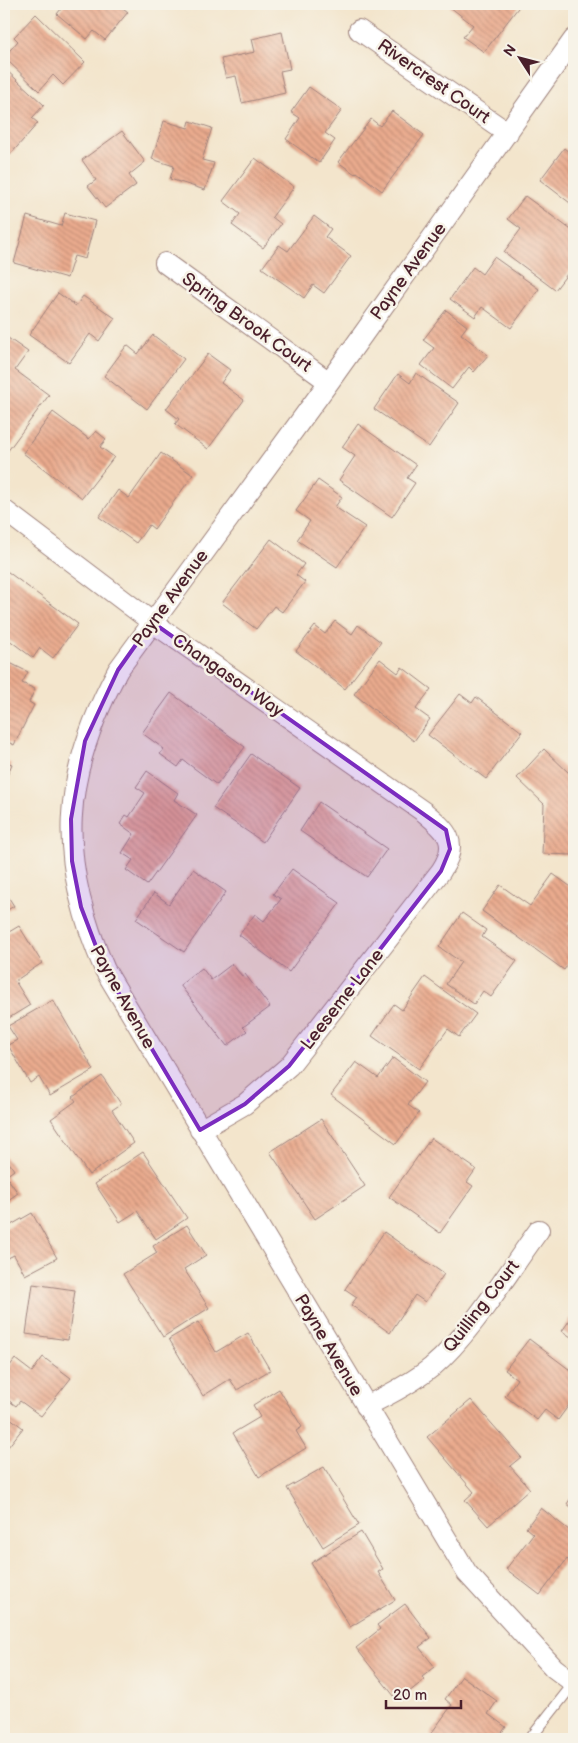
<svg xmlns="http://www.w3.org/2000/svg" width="578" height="1743" viewBox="0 0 578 1743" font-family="'Balsamiq Sans',sans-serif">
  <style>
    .building { fill: url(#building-back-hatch) }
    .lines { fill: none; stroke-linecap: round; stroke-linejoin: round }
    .service-casing { stroke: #9e827c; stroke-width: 12 }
    .minor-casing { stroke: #9e827c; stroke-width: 22 }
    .service { stroke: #fff; stroke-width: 10 }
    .minor { stroke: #fff; stroke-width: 20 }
    .marked { fill: #7b2cbf; fill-opacity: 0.2; stroke: #7b2cbf; stroke-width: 4; stroke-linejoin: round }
    .labels { text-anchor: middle; stroke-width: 5; stroke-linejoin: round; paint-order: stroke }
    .street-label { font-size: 18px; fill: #4a1f2b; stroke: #f7f3e8 }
  </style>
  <defs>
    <pattern id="building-back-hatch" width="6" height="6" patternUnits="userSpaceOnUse" patternTransform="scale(1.25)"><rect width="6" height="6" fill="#eaab8e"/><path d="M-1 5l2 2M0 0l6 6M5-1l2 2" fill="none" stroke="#c08b74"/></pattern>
  </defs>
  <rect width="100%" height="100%" fill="#f7f3e8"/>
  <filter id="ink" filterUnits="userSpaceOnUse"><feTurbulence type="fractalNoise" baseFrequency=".02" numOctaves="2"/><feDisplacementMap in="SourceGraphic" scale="10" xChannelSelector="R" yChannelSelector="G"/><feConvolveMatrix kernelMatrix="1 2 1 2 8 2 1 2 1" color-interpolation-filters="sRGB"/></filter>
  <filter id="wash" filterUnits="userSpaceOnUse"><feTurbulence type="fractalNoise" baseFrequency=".0096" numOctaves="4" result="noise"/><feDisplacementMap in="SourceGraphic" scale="20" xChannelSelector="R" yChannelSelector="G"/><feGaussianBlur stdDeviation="1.12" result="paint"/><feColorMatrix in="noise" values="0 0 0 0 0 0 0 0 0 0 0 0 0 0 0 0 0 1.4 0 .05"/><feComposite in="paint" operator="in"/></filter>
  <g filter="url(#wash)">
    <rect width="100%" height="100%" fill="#f3e5cc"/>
    <g id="blocks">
      <path class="building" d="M 65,4 L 118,4 L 128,12 L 105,40 L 94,31 L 87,39 L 57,14 Z
        M 452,4 L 521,4 L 484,52 L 463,37 L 473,25 L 450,7 Z
        M 36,14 L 85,62 L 63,85 L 53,75 L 39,91 L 4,57 L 18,41 L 14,37 Z
        M 282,32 L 290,69 L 280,71 L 285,93 L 242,103 L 236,76 L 226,78 L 221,59 L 255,52 L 252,39 Z
        M 4,68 L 44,105 L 32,118 L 38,123 L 10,155 L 4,150 Z
        M 309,87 L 342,110 L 325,133 L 335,140 L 319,163 L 286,139 L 300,118 L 291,112 Z
        M 392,111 L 424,135 L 382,191 L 357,172 L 355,174 L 338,162 L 371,119 L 380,126 Z
        M 164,121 L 188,128 L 190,121 L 212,128 L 202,160 L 214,163 L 205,190 L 170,179 L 174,166 L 152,159 Z
        M 122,131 L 145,162 L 129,175 L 136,185 L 105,208 L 88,186 L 96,180 L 82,160 Z
        M 564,148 L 574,156 L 574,206 L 540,180 Z
        M 255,158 L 294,187 L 272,217 L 281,224 L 263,248 L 232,225 L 240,214 L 223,201 Z
        M 525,196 L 574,232 L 574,244 L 571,249 L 574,251 L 574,265 L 555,290 L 504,252 L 521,229 L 508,219 Z
        M 65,213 L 95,221 L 85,259 L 74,256 L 67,278 L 14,263 L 27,216 L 61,226 Z
        M 314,216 L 331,229 L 325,237 L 351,256 L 324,293 L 313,285 L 304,298 L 262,268 L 279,245 L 288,251 Z
        M 494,257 L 539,289 L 511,328 L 482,307 L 475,317 L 450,299 L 473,267 L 482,274 Z
        M 58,293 L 76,306 L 83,296 L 115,318 L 99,341 L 90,334 L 69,363 L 29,335 Z
        M 446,310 L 467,326 L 461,334 L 488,355 L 474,372 L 469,367 L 452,389 L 421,365 L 434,348 L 423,340 Z
        M 153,335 L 184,359 L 147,409 L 104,376 L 127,345 L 138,354 Z
        M 8,338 L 28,352 L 15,370 L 49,395 L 7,452 L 4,450 L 4,344 Z
        M 208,354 L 230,370 L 221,383 L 244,400 L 208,449 L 175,424 L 179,419 L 166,409 Z
        M 416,373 L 459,403 L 429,447 L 374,409 L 398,374 L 410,383 Z
        M 53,412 L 89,439 L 96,431 L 106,439 L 100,447 L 114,457 L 82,498 L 23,453 Z
        M 358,424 L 416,465 L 407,478 L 415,483 L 392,517 L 339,480 L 355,456 L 342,447 Z
        M 161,453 L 193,475 L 154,529 L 149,525 L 136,543 L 99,517 L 118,490 L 129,498 Z
        M 318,480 L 342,497 L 335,507 L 365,527 L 337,567 L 297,540 L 310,521 L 296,511 Z
        M 271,539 L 304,564 L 296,575 L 305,582 L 282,612 L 274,606 L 256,629 L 222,603 Z
        M 4,569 L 78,624 L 53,658 L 40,648 L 33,658 L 4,636 Z
        M 335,621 L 352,634 L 358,625 L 381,642 L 345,689 L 296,651 L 315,626 L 325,634 Z
        M 380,659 L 398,673 L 402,667 L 431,689 L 416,709 L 430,719 L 414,741 L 354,694 Z
        M 4,660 L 28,672 L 22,683 L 35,689 L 29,702 L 34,705 L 14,745 L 4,740 Z
        M 171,693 L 245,747 L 217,785 L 183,760 L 178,767 L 160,754 L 164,749 L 142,733 Z
        M 460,694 L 472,703 L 476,697 L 522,732 L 486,779 L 428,735 Z
        M 544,749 L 571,775 L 571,786 L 574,786 L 574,855 L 542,854 L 544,804 L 517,778 Z
        M 251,754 L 300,788 L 263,842 L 213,808 Z
        M 4,761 L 12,764 L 4,783 Z
        M 147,771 L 178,793 L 174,800 L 197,815 L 147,885 L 126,870 L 133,860 L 122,853 L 134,834 L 120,824 L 126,815 L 129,817 L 145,793 L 136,787 Z
        M 319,802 L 387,849 L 367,877 L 300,831 Z
        M 193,869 L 226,892 L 184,952 L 136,919 L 154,893 L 169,904 Z
        M 292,869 L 340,903 L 289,972 L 239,935 L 255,914 L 264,921 L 281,899 L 273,894 Z
        M 553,874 L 574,889 L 574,915 L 568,924 L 574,928 L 574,956 L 564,970 L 482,911 L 500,885 L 530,906 Z
        M 4,890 L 14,906 L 4,912 Z
        M 462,913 L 486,930 L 482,937 L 517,961 L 491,997 L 483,991 L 474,1004 L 446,984 L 461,962 L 439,947 Z
        M 19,926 L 42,963 L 15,981 L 30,1005 L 4,1021 L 4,935 Z
        M 232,964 L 242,976 L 245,974 L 270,1007 L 243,1027 L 247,1031 L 227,1046 L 180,985 L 202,968 L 211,980 Z
        M 425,977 L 476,1014 L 459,1037 L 448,1029 L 419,1069 L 372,1036 L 394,1004 L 402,1010 Z
        M 53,1000 L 94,1070 L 50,1096 L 39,1077 L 30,1083 L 8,1045 L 17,1040 L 8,1026 Z
        M 393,1058 L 425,1082 L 408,1105 L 419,1113 L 396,1144 L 331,1095 L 356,1062 L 378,1078 Z
        M 102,1076 L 121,1104 L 112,1110 L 134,1143 L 89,1175 L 51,1119 L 76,1101 L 73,1097 Z
        M 321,1119 L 365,1186 L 315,1219 L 270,1152 Z
        M 431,1138 L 476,1169 L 467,1182 L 473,1186 L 440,1233 L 389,1197 Z
        M 143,1152 L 187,1218 L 156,1239 L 137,1211 L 120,1222 L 95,1184 Z
        M 4,1155 L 14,1170 L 6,1176 L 18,1193 L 4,1203 Z
        M 32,1213 L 57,1258 L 25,1275 L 14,1255 L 4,1260 L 4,1229 Z
        M 187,1225 L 206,1255 L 184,1269 L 209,1308 L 163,1337 L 123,1274 L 157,1253 L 153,1246 Z
        M 384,1232 L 444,1274 L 425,1302 L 415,1295 L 390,1333 L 351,1305 L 357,1297 L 345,1289 Z
        M 33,1284 L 75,1290 L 68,1340 L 26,1334 Z
        M 574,1314 L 574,1339 L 562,1331 Z
        M 198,1322 L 216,1352 L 248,1333 L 270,1370 L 237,1390 L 230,1379 L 203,1396 L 169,1339 Z
        M 529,1339 L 574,1373 L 574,1398 L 558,1420 L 545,1410 L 537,1420 L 505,1396 L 517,1379 L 505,1370 Z
        M 43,1357 L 71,1378 L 41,1416 L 20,1401 L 16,1406 L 4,1397 L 4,1374 L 15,1359 L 32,1372 Z
        M 279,1389 L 302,1427 L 296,1431 L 306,1448 L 259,1477 L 233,1433 L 260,1417 L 253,1405 Z
        M 471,1400 L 521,1457 L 510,1466 L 530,1489 L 488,1526 L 465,1500 L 474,1492 L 427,1437 Z
        M 4,1413 L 23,1428 L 4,1452 Z
        M 324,1467 L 359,1525 L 323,1547 L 287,1488 Z
        M 574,1493 L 574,1509 L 567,1504 Z
        M 541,1508 L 574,1534 L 574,1565 L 567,1559 L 540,1595 L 506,1569 L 533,1534 L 526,1528 Z
        M 361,1532 L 383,1569 L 378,1572 L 395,1600 L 350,1627 L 311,1563 Z
        M 405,1604 L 431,1638 L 419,1647 L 435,1667 L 422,1677 L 424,1680 L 398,1701 L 356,1648 L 380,1629 L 377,1625 Z
        M 462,1676 L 497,1701 L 488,1714 L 506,1727 L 497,1739 L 436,1739 L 430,1735 L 452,1705 L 445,1699 Z"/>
    </g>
  </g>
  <g filter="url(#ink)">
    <use href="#blocks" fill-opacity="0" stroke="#9e827c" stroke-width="1"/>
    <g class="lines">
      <g class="service-casing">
        <path id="service" d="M 530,1739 L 574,1683"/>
      </g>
      <g class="minor-casing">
        <path id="minor" d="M 359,30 L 508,133
          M 574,39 L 329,382 L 118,670 C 61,776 56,859 105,970 L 467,1573 L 554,1668 L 574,1683
          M 165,263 L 329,382
          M 4,510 L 152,622 L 424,812 C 447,831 460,842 441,871 L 289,1066 L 245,1104 L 200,1130
          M 366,1406 C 389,1395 412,1383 432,1367 C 471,1334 508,1272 539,1230"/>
      </g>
      <use href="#service" class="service"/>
      <use href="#minor" class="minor"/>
    </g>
  </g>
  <path class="marked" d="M 152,622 L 446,830 L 450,849 L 441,871 L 289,1066 L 245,1104 L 200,1130 L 105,970 L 81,907 L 72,861 L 71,819 L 85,741 L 118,670 Z"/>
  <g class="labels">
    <g class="street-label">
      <text transform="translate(434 81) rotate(35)" y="6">Rivercrest Court</text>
      <text transform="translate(408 271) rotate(-54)" y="6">Payne Avenue</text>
      <text transform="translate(247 322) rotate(36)" y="6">Spring Brook Court</text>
      <text transform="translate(170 598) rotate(-54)" y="6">Payne Avenue</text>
      <text transform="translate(228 675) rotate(35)" y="6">Changason Way</text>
      <text transform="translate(123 997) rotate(61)" y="6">Payne Avenue</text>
      <text transform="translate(342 999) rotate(-52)" y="6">Leeseme Lane</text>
      <text transform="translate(481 1306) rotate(-52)" y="6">Quilling Court</text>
      <text transform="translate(329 1345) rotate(59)" y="6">Payne Avenue</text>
    </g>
  </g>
  <rect width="578" height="1743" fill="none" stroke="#f7f3e8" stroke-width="20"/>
  <g transform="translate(520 58) rotate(306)" stroke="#f7f3e8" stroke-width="4" paint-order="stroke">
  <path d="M0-4L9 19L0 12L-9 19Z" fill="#4a1f2b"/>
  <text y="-8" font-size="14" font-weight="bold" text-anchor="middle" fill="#4a1f2b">N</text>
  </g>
  <path d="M386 1700v8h75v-8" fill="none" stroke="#4a1f2b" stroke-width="2.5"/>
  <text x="393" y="1700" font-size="15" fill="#4a1f2b" stroke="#f7f3e8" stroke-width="4" paint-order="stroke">20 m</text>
</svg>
